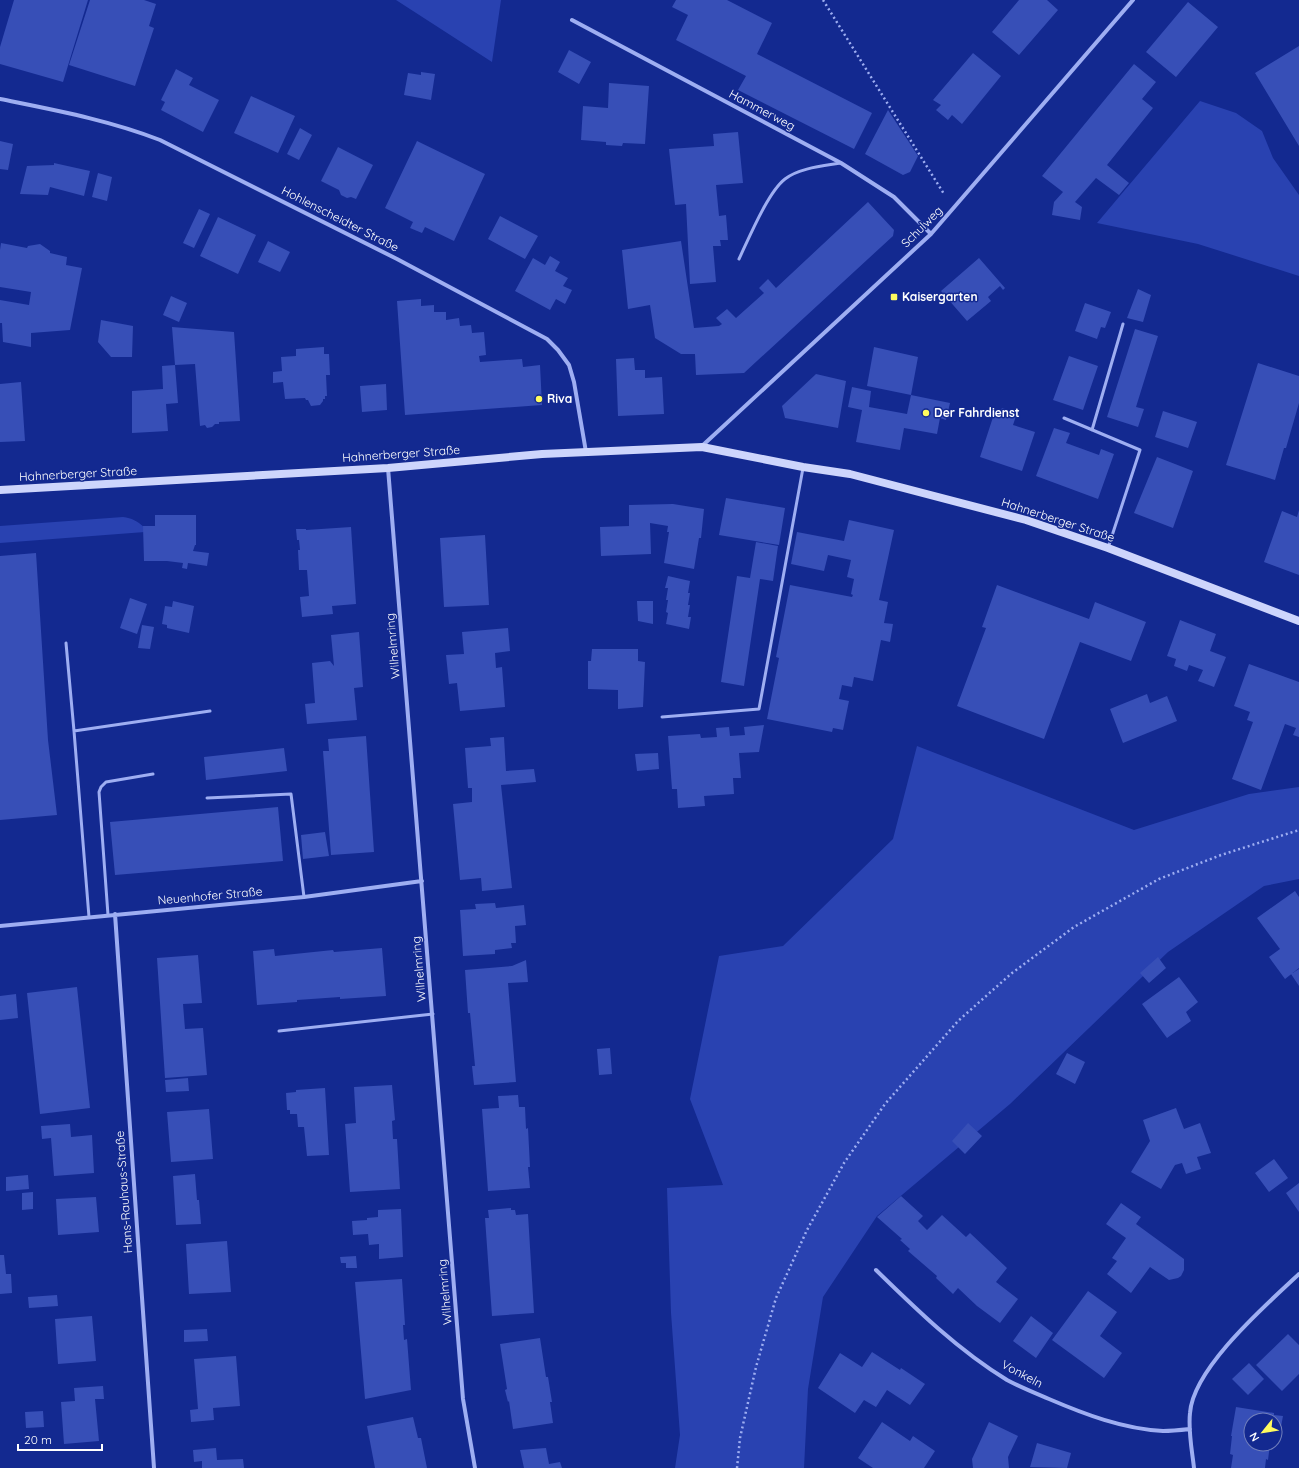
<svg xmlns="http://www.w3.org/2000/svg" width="1299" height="1468" viewBox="0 0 1299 1468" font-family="Quicksand,sans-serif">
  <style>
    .green { fill: #2942b1 }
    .building { fill: #374fb7 }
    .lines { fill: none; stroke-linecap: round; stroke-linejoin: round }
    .path { stroke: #9eaef2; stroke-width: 2.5; stroke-dasharray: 2 3; stroke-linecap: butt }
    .lane { stroke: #9eaef2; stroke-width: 3 }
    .street { stroke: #9eaef2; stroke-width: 4 }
    .secondary { stroke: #cdd5fc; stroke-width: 8 }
    .poi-dot { fill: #fffb5f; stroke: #132990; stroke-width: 1.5 }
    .labels { text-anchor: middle; stroke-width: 3; stroke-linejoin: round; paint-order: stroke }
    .street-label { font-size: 12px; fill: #fff; stroke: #132990 }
    .poi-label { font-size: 12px; font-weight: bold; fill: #fff; stroke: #132990; text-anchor: start }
  </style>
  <rect width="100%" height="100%" fill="#132990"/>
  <path class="green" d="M 396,0 L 501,0 L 492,62 Z
    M 1200,101 L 1236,113 L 1262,131 L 1273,158 L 1299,195 L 1299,276 L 1198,244 L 1097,223 Z
    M 123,517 C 132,518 137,521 144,527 L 145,532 L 0,543 L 0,526 Z
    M 917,746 L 1134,830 L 1249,794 L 1299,787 L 1299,879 L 1264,886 L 1168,952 L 1010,1104 L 877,1216 L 823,1297 L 808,1389 L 804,1468 L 675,1468 L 680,1435 L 671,1313 L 667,1188 L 723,1185 L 690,1099 L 719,956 L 783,946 L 893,839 Z"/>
  <path class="building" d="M 14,0 L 88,0 L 63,82 L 0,64 L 0,47 Z
    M 90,0 L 144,0 L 156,4 L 149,26 L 154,28 L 135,86 L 69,65 Z
    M 676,0 L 727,0 L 772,23 L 757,54 L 872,113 L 854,149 L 738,90 L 746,76 L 676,40 L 688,15 L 672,7 Z
    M 1019,0 L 1047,0 L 1058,10 L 1019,55 L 992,32 Z
    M 1188,2 L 1218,27 L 1176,77 L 1146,52 Z
    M 1299,46 L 1299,146 L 1255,73 Z
    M 569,50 L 591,62 L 579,84 L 558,72 Z
    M 973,53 L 1001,76 L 962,124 L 952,115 L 948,120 L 936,110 L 941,105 L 933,100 Z
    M 1134,64 L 1156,82 L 1142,99 L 1153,108 L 1107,165 L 1129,183 L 1119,195 L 1096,178 L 1075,202 L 1082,207 L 1080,220 L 1052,215 L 1054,202 L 1063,192 L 1042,176 Z
    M 176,69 L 193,78 L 189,85 L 219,100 L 203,132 L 161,110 L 165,102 L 161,100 Z
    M 421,72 L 435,74 L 431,100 L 404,95 L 408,73 L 421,75 Z
    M 609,83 L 649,86 L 645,144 L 623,143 L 622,146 L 606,145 L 606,142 L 581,140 L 583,106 L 608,108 Z
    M 251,96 L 295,116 L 278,153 L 234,133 Z
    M 888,110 L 918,156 L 910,172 L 903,175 L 865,154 Z
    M 300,128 L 312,135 L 299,160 L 287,154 Z
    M 738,132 L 743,183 L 716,185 L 719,216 L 726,215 L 728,240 L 720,240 L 721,246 L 713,246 L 716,282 L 690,284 L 686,204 L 675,205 L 669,149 L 714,146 L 713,134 Z
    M 0,141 L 13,144 L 8,170 L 0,169 Z
    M 417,141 L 485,174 L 454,241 L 425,227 L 422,233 L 410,228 L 413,222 L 385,208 Z
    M 338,147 L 373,165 L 356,199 L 351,197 L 347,198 L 341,195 L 339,190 L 321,181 Z
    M 54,163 L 90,171 L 84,196 L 50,187 L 48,195 L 20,194 L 27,166 L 54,165 Z
    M 98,173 L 112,177 L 107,201 L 92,197 Z
    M 868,202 L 894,230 L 893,236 L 744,373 L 696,375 L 695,354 L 681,354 L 655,338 L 650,305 L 628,309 L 622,250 L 681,241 L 694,328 L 719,326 L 722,324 L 716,318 L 727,309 L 736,318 L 764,293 L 759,288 L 768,279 L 776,288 Z
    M 199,209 L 210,214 L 194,248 L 183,243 Z
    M 500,216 L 538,236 L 525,259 L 488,239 Z
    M 218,217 L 256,235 L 238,274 L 200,256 Z
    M 268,241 L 290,252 L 280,272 L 258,262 Z
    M 1,243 L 27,248 L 28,246 L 40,244 L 50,251 L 50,253 L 67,257 L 66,265 L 82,268 L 70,330 L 31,333 L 31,347 L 3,342 L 2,323 L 0,323 L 0,300 L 29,305 L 31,292 L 0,287 L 0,250 Z
    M 550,256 L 560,262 L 555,271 L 568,278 L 563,286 L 572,290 L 565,304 L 556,299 L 550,310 L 515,291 L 533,258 L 545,265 Z
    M 979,258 L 1005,288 L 1003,290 L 1000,286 L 988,297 L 991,301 L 967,321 L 941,291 Z
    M 1138,289 L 1151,295 L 1143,322 L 1127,318 Z
    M 171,296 L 187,303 L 179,322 L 163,315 Z
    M 421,299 L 421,306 L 434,305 L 434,312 L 446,312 L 446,320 L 459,318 L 460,326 L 471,325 L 472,333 L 484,332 L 486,355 L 479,356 L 480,362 L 522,359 L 523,367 L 540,365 L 542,405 L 405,415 L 397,301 Z
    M 1085,303 L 1111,312 L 1105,328 L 1101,327 L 1097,339 L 1075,331 Z
    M 101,320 L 133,326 L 132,357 L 111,357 L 98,342 Z
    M 172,327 L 234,332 L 240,421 L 219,422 L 219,424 L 215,424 L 212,427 L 207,428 L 205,425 L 200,426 L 195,364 L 175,365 L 178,403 L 166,404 L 168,431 L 132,433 L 132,391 L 163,389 L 162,366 L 175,365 Z
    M 1135,329 L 1158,336 L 1136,407 L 1144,409 L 1138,427 L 1107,417 Z
    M 324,347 L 324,354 L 329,354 L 330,375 L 326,375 L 327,396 L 325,396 L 325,399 L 323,399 L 323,401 L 320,405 L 311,406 L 308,400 L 306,400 L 305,398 L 285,399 L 283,382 L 273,383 L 273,372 L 282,371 L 281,357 L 296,356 L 296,349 Z
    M 874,347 L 918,357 L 911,395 L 867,386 Z
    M 1069,356 L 1098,366 L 1083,410 L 1053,400 Z
    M 634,358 L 635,370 L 645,370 L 645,378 L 662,377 L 664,414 L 618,416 L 616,359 Z
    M 1258,363 L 1299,376 L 1299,403 L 1286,448 L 1284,448 L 1275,480 L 1226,465 Z
    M 816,374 L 846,381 L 838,428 L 785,418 L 782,406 Z
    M 21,382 L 25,441 L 0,442 L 0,384 Z
    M 386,384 L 387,410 L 362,412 L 360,386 Z
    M 852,387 L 871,391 L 869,407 L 907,414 L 911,395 L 950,403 L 946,420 L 940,418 L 937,434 L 904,428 L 900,450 L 856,442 L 862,410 L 848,407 Z
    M 1002,408 L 1017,413 L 1013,425 L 1035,432 L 1022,471 L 980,457 L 995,411 L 1000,413 Z
    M 1163,411 L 1197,422 L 1188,448 L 1155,437 Z
    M 1054,428 L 1070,433 L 1066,443 L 1099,455 L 1101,449 L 1114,454 L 1098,499 L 1036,476 Z
    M 1157,457 L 1193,471 L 1173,528 L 1134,513 Z
    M 726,498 L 785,508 L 779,545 L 719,535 Z
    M 673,504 L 704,509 L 701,538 L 699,538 L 694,569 L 664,563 L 669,532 L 667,532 L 668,526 L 650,523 L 651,554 L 601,556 L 600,527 L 629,526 L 629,505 Z
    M 1299,510 L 1299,575 L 1264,562 L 1282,511 L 1297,517 Z
    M 155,515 L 196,515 L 196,545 L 195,545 L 193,551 L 209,553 L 207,566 L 188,563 L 187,569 L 182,568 L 183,563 L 167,561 L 144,561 L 143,526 L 155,526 Z
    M 849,520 L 894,530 L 879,600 L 888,602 L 884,623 L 893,624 L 890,642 L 881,640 L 873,681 L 854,677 L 852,687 L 842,685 L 839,699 L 849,701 L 843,730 L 833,728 L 832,732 L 767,719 L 779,658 L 776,657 L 790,585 L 852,597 L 853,595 L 851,594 L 854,579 L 847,577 L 851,560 L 828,555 L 824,571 L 791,564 L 797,532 L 844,541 Z
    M 351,527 L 356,604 L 332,606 L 333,614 L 302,617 L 300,597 L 309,596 L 307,570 L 299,570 L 298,550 L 300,550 L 299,540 L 297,540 L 296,529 L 306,529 L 306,530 Z
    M 485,535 L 489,605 L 444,607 L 440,538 Z
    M 756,542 L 778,546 L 773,581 L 760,579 L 744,686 L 721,682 L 737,576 L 750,578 Z
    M 36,553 L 48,740 L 57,815 L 0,820 L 0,556 Z
    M 668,576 L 690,581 L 688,593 L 690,593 L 688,605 L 690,605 L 688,617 L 691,617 L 689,629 L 666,624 L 668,613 L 666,612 L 668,600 L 666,600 L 668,588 L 665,588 Z
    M 997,585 L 1089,619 L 1095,602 L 1146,622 L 1131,661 L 1080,642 L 1044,739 L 957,706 L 986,628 L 982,627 Z
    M 130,598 L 147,604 L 137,634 L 120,628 Z
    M 173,601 L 194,606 L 189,633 L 167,628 L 167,625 L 162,624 L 165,606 L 172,607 Z
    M 637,601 L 653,601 L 653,624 L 638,621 Z
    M 1180,620 L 1216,634 L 1210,651 L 1226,657 L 1214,687 L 1198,681 L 1203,670 L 1189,665 L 1187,671 L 1174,666 L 1176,659 L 1167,656 Z
    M 142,625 L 154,627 L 150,649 L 138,648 Z
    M 508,628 L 510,651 L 495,653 L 496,668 L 502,667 L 505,707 L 460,711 L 457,683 L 449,684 L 446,655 L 464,654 L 462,632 Z
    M 359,632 L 363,687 L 354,688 L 357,720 L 307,724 L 305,704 L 315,703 L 312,663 L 330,661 L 334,666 L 331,635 Z
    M 592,649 L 638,649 L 638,661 L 645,662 L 643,707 L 618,709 L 618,690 L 588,689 L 588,661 L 591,661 Z
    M 1249,664 L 1299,682 L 1299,737 L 1293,735 L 1296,728 L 1285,724 L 1261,790 L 1232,779 L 1253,722 L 1247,720 L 1250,712 L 1234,706 Z
    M 1147,694 L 1150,703 L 1167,696 L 1177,721 L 1123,743 L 1110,709 Z
    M 764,725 L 759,752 L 739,753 L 741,778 L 733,778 L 734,794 L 704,796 L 705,806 L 678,808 L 677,789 L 672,789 L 668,736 L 700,734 L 701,738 L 717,737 L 716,728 L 729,727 L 730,736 L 745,735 L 744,727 Z
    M 366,736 L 374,852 L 331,855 L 323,751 L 329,751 L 328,739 Z
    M 504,737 L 506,771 L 534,769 L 536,782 L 501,785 L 512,888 L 482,891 L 481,878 L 460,880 L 453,804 L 472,802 L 472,788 L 468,788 L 465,748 L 491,746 L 490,738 Z
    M 284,748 L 287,771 L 206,780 L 204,757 Z
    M 658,753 L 659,769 L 637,771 L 635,754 Z
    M 278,807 L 283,861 L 115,875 L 110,822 Z
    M 325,832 L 329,856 L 303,859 L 301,835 Z
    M 1295,891 L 1299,897 L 1299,968 L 1285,979 L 1269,957 L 1280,949 L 1257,918 Z
    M 495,903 L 496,908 L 524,905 L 526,925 L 515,926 L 516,943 L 511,943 L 512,948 L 495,950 L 495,954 L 463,956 L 460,910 L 476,909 L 475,904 Z
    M 382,948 L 386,996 L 340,999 L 340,997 L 297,1000 L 297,1002 L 257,1005 L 253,951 L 274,949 L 275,956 L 333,950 L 334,952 Z
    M 198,955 L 202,1003 L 183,1004 L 185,1029 L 203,1028 L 207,1075 L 165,1078 L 157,958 Z
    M 1158,957 L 1166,968 L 1149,983 L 1140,973 Z
    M 526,960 L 528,982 L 508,983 L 516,1082 L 474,1085 L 472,1066 L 475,1066 L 470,1013 L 468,1013 L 465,970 L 512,966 Z
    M 1299,969 L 1299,986 L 1291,974 Z
    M 1179,977 L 1198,1002 L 1186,1012 L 1191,1021 L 1167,1038 L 1142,1004 Z
    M 77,987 L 90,1108 L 40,1114 L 27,993 Z
    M 16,994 L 18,1018 L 0,1020 L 0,996 Z
    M 610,1048 L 612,1074 L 599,1075 L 597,1049 Z
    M 1067,1053 L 1085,1062 L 1075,1084 L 1056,1074 Z
    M 188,1078 L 189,1091 L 166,1092 L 165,1080 Z
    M 392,1085 L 395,1120 L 392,1121 L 393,1139 L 397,1139 L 400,1189 L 350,1192 L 345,1124 L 356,1123 L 354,1087 Z
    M 325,1088 L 329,1155 L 307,1156 L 304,1127 L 298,1127 L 297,1114 L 290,1114 L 290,1110 L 287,1110 L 286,1093 L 296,1092 L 296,1090 Z
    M 518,1095 L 519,1107 L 525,1107 L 526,1129 L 528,1128 L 530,1167 L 528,1167 L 530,1188 L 488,1191 L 482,1109 L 499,1108 L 498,1096 Z
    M 1176,1108 L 1184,1129 L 1200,1123 L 1211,1153 L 1197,1157 L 1201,1169 L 1186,1174 L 1182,1163 L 1175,1165 L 1161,1189 L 1131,1172 L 1150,1141 L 1143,1120 Z
    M 209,1109 L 213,1159 L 171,1162 L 167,1112 Z
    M 968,1123 L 982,1136 L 965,1154 L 952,1141 Z
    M 70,1124 L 71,1137 L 92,1135 L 94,1173 L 54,1176 L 51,1138 L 42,1139 L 41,1126 Z
    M 1274,1159 L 1288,1178 L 1269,1192 L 1255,1173 Z
    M 195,1174 L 197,1200 L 199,1200 L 201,1224 L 176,1225 L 173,1176 Z
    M 28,1175 L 29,1189 L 6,1191 L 6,1177 Z
    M 1299,1183 L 1299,1212 L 1286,1193 Z
    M 33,1192 L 33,1209 L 22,1210 L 22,1193 Z
    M 901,1196 L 923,1216 L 918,1221 L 927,1230 L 942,1215 L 966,1237 L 970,1233 L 1007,1268 L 996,1282 L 1018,1299 L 1000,1323 L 977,1306 L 958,1288 L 953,1294 L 936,1278 L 937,1276 L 908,1251 L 910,1249 L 900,1240 L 902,1239 L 877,1217 Z
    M 96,1197 L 99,1232 L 58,1235 L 56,1199 Z
    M 1121,1203 L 1141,1217 L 1136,1224 L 1184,1259 L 1184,1270 L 1181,1276 L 1178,1278 L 1169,1280 L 1150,1267 L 1131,1293 L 1107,1274 L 1117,1261 L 1112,1258 L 1126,1238 L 1106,1224 Z
    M 511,1208 L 511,1210 L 515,1210 L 516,1215 L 528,1214 L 534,1313 L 492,1316 L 485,1218 L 489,1218 L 488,1210 Z
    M 401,1209 L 403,1257 L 379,1259 L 379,1244 L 369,1245 L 368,1234 L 353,1235 L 352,1221 L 367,1220 L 367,1218 L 378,1217 L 378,1210 Z
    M 227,1241 L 231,1292 L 189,1294 L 186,1244 Z
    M 0,1255 L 4,1255 L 6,1274 L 11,1274 L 12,1293 L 0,1294 Z
    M 356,1256 L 357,1268 L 346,1268 L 346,1263 L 341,1263 L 340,1257 Z
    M 402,1279 L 405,1325 L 403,1325 L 404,1340 L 407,1339 L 411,1390 L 365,1399 L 355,1282 Z
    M 1088,1291 L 1117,1312 L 1100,1336 L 1122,1353 L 1104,1378 L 1052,1340 Z
    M 57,1295 L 58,1306 L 29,1308 L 28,1297 Z
    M 92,1316 L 96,1361 L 58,1364 L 55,1319 Z
    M 1031,1316 L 1053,1333 L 1036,1358 L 1013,1341 Z
    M 207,1329 L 208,1341 L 184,1342 L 184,1330 Z
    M 1288,1334 L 1299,1345 L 1299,1374 L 1282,1391 L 1256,1365 Z
    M 540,1338 L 546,1377 L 548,1377 L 552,1402 L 550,1402 L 553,1423 L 513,1429 L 509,1401 L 508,1402 L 505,1390 L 507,1389 L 500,1344 Z
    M 872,1352 L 900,1370 L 901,1368 L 925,1384 L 910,1405 L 887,1390 L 876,1407 L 864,1400 L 855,1413 L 818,1388 L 840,1353 L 862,1367 Z
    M 236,1356 L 240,1406 L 213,1408 L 214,1420 L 191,1422 L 190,1410 L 198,1409 L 194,1359 Z
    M 1249,1363 L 1264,1379 L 1248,1395 L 1232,1379 Z
    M 103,1386 L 104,1399 L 95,1399 L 99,1441 L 64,1444 L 61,1402 L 75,1401 L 74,1388 Z
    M 1236,1407 L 1274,1413 L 1274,1415 L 1283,1416 L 1280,1432 L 1275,1431 L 1275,1420 L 1251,1420 L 1251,1444 L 1270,1444 L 1268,1460 L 1266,1459 L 1265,1468 L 1231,1468 L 1233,1455 L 1230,1454 L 1232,1436 L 1231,1436 Z
    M 43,1411 L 44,1427 L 26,1428 L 25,1412 Z
    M 413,1417 L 418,1438 L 421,1438 L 427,1468 L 375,1468 L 367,1426 Z
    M 882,1422 L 910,1441 L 913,1436 L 935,1451 L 924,1468 L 873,1468 L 858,1458 Z
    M 989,1422 L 1018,1436 L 1008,1457 L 1009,1468 L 973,1468 L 972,1459 Z
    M 1037,1443 L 1071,1453 L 1067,1468 L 1030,1467 Z
    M 216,1448 L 217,1460 L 243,1459 L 244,1468 L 202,1468 L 202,1461 L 194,1462 L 193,1450 Z
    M 546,1448 L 549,1464 L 560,1462 L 562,1468 L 524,1468 L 520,1450 Z"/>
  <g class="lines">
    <path class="path" d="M 823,0 L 944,194
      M 737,1468 L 740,1438 L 756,1367 L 776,1298 L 807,1230 L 844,1163 L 885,1104 L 958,1021 L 1012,973 L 1074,927 L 1159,879 L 1221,855 L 1299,830"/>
    <path class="lane" d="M 739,259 C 749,238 768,192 785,179 C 799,168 823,166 841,163
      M 1064,418 L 1140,450 L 1108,548
      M 1092,430 L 1123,324
      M 66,643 L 74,731
      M 662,717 L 759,709 L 803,468
      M 207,798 L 291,794 L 304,897
      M 108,915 L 99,792 L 101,787 L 106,782 L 153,774
      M 89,917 L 74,731 L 210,711
      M 279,1031 L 433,1014"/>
    <path class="street" d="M 572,20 L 841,163 L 894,197 L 931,234
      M 0,99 C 54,110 109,120 160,140 L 397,259 L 547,339 L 558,350 L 569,365 L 574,382 L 586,452
      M 702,446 L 931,234 L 1133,0
      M 388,468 L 463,1399 L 475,1468
      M 115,914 L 154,1468
      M 0,926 L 304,897 L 422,881
      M 876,1270 C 917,1310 958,1350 1007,1380 C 1020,1387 1035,1393 1049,1399 C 1084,1414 1123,1429 1163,1431 C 1172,1431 1181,1430 1190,1429
      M 1194,1468 C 1192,1450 1188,1431 1190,1413 C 1193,1368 1267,1304 1299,1274"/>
    <path class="secondary" d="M 0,490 L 388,468 L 542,454 L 702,447 L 803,467 L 850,474 L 1026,520 L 1108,548 L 1299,621"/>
  </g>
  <g class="poi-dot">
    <rect x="890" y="293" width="8" height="8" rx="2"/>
    <circle cx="539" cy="399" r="4"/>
    <circle cx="926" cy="413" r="4"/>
  </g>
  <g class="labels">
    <g class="street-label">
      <text transform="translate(762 110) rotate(28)" y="4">Hammerweg</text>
      <text transform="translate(340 219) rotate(27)" y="4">Hohlenscheidter Straße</text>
      <text transform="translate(922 227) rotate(-45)" y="4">Schulweg</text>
      <text transform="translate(401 454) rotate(-4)" y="4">Hahnerberger Straße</text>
      <text transform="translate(78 474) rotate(-3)" y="4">Hahnerberger Straße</text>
      <text transform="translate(1058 520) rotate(18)" y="4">Hahnerberger Straße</text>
      <text transform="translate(393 646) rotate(-95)" y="4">Wilhelmring</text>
      <text transform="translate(210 896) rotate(-5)" y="4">Neuenhofer Straße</text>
      <text transform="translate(419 969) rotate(-95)" y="4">Wilhelmring</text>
      <text transform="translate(124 1192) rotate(-94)" y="4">Hans-Rauhaus-Straße</text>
      <text transform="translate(445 1292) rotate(-95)" y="4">Wilhelmring</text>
      <text transform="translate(1022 1374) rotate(28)" y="4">Vonkeln</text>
    </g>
    <g class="poi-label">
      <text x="902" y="301">Kaisergarten</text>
      <text x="547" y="403">Riva</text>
      <text x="934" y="417">Der Fahrdienst</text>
    </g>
  </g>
  <g transform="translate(1263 1432) rotate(240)"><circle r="19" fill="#132990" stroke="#717fbc"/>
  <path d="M0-3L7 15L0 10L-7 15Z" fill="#fffb5f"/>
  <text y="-6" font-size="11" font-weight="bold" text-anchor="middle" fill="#ffffff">N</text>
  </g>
  <path d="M18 1444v6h84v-6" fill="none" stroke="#ffffff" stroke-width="2"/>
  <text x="24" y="1444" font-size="12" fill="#ffffff" stroke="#132990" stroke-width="3" paint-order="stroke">20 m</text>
</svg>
